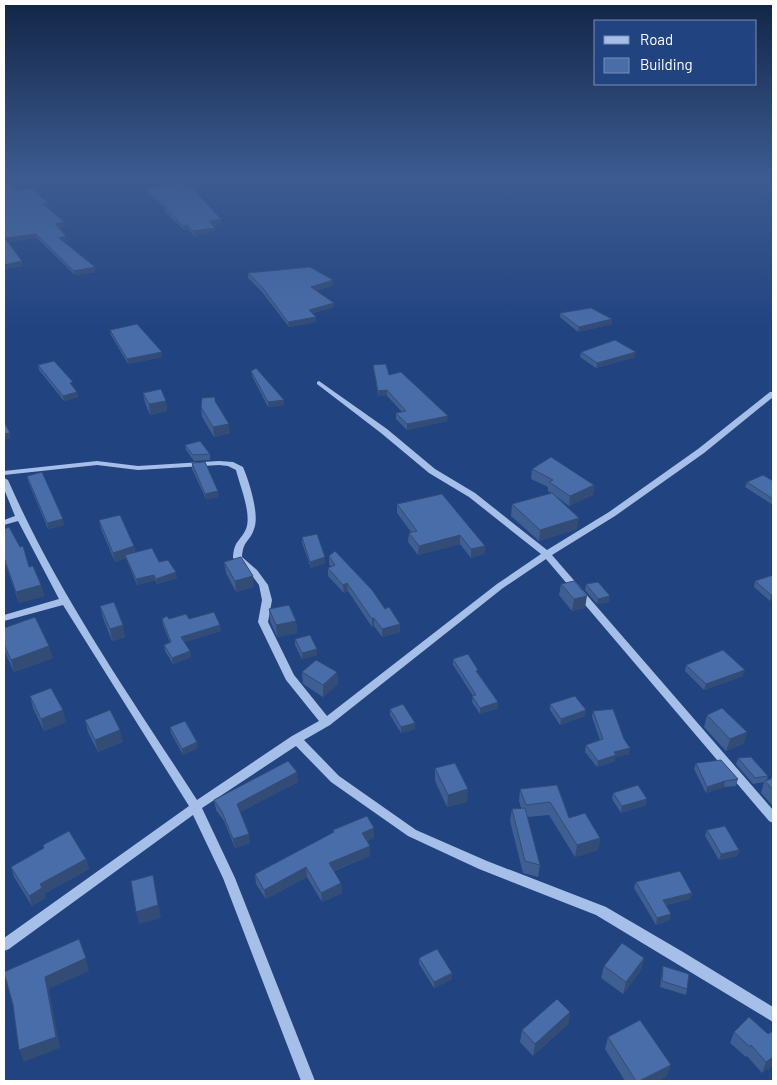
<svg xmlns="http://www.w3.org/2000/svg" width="777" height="1085" viewBox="0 0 777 1085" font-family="Barlow,sans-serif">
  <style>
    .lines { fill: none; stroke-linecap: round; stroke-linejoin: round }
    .minor { fill: #a6bfe8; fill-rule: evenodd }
    .wall { fill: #3f5e91 }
    .shaded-wall { fill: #334c76 }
    .building { fill: #496da9; stroke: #334c76 }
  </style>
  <rect width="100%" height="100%" fill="#214380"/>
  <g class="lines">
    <path class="minor" d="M 319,381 L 387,429 L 435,469 L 475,493 L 547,550 L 609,512 L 698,449 L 770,392 L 773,392 L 773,397 L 704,453 L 615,516 L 552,555 L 773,810 L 773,823 L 769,821 L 546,559 L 503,588 L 330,725 L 304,740 L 339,776 L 416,830 L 487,861 L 606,907 L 683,952 L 773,1007 L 773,1022 L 596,915 L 479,869 L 408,836 L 331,782 L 296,746 L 202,808 L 235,878 L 315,1081 L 301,1081 L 223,878 L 193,815 L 9,949 L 4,951 L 4,938 L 189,806 L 63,605 L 4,621 L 4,615 L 59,599 L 18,521 L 4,525 L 4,520 L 15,516 L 4,489 L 4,478 L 8,480 C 58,594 130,696 197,800 L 292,736 L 319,721 L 286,680 L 258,622 L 262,600 L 259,585 L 251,574 L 233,558 C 234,540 240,542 246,529 C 252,514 240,486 236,470 L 228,466 L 219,465 L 138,470 L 97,465 L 4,475 L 4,471 L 97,461 L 138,466 L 219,461 L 233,462 L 243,467 C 249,481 260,515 254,529 C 250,542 243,540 242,557 L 257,570 L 268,585 L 272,600 L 268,622 L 294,675 L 327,716 L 497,584 L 541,554 L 469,497 L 429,473 L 381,433 L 317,384 L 317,382 Z"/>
  </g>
  <path class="wall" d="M 4,181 L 18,190 L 48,203 L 49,207 L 47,207 L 64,222 L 65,227 L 58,228 L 66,241 L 63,241 L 95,267 L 95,272 L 75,275 L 37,238 L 8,242 L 23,266 L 4,269 Z
    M 186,187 L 221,224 L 212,225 L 215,228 L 215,232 L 194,236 L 188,229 L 184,230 L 165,212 L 165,208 L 146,193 L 146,189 Z
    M 248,273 L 333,285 L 315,291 L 334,303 L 334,307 L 313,313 L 316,322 L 289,327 L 262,292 L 248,278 Z
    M 560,313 L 612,324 L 578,332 L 560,317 Z
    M 110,330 L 162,357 L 128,364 L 111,335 Z
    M 581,352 L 635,357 L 596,368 L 580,357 Z
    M 38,365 L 74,387 L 78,397 L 64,401 L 39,370 Z
    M 373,365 L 389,375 L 447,421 L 407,430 L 396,419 L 396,413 L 402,412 L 387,396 L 378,396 L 374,370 Z
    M 251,371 L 284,400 L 284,405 L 268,407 L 252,376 Z
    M 143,393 L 166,401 L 167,411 L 150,415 L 145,403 Z
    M 216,402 L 230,433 L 214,437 L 202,417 L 201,407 Z
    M 185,445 L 210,454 L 210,460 L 194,461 L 186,450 Z
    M 192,463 L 219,497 L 206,499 L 192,469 Z
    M 532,469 L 594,485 L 593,495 L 569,506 L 557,497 L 577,529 L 539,541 L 511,516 L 512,504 L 551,493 L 548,491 L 548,487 L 531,479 Z
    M 27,476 L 64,525 L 48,529 L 28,481 Z
    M 773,481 L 773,505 L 745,487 L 747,482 Z
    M 397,504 L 485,546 L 484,554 L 471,558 L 460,544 L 418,555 L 408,542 L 409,533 L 411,532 L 397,513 Z
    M 99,520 L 134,546 L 135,552 L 159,562 L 177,578 L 157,584 L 155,580 L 137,585 L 126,558 L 115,562 L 101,529 Z
    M 4,529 L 41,585 L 44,596 L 19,603 L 4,560 Z
    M 302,537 L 325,563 L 311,568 L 302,543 Z
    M 329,556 L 400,624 L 400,632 L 382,637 L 374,626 L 372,627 L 348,591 L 344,593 L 328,576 L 328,568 L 331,567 L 329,564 Z
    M 224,562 L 254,587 L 236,592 L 226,573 Z
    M 773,575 L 773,599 L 770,601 L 754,587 L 755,581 Z
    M 561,584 L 585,608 L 572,611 L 559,595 Z
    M 586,584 L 609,602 L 597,604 L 585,590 Z
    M 100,606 L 125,637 L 112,641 L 103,618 Z
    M 269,609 L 296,621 L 297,633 L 277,637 L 270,621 Z
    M 162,619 L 189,619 L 220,625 L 221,631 L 184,642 L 191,657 L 173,664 L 165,651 L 164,645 L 170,643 L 163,625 Z
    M 4,628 L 53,658 L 14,672 L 4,650 Z
    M 295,639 L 317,649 L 317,655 L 302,659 L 295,645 Z
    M 453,659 L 478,673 L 498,702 L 498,708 L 480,714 L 472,702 L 473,696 L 453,665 Z
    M 686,665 L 743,676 L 704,690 L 685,671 Z
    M 302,672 L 337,672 L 338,684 L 323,697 L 303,684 Z
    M 30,696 L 66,722 L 44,731 L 33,708 Z
    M 550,704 L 585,716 L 560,725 L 550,710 Z
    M 390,709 L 415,729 L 401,733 L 390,715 Z
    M 593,711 L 629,754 L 615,757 L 615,761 L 597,767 L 585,752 L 586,745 L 600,740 L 592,717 Z
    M 707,715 L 747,732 L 743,744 L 726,751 L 704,727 Z
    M 85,720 L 123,742 L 98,752 L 88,732 Z
    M 170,727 L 198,748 L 183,755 L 171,733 Z
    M 738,758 L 768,776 L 767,780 L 773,778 L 773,805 L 772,805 L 761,793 L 764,782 L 753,784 L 736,764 Z
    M 696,763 L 738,779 L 736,786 L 724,787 L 706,793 L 694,769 Z
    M 435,768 L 467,802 L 447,807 L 435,781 Z
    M 298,782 L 240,812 L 250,843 L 235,848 L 224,821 L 216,810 L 214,800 Z
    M 557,785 L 569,818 L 600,838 L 598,850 L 575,857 L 549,815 L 527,817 L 540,865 L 538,877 L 523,873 L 510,821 L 512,809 L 521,808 L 519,801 L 520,789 Z
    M 613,793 L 646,805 L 621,813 L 612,799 Z
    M 374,828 L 374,838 L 367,841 L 370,856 L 334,871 L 341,883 L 342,893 L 322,902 L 307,877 L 266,899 L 256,884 L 255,874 L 333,833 L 333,830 Z
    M 707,830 L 739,850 L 737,856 L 719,860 L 705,836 Z
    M 43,845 L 86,859 L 89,869 L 44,894 L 45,898 L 32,906 L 14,877 L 11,867 L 44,848 Z
    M 636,882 L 692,893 L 690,899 L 666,905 L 670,920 L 656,925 L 634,888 Z
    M 419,958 L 452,973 L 452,979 L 434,988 L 419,964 Z
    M 644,958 L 641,970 L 623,994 L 601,978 L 604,966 Z
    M 663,966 L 687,989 L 686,995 L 660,987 L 662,972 Z
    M 570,1012 L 568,1024 L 533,1056 L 520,1042 L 522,1030 Z
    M 773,1031 L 773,1065 L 762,1073 L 747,1056 L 746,1057 L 730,1043 L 734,1032 L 768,1034 Z
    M 608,1037 L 667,1076 L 658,1081 L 625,1081 L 605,1049 Z"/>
  <path class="shaded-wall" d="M 48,203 L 49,207 L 44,208 L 43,204 Z
    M 221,219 L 221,224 L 209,225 L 209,221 Z
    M 64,222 L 65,227 L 56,229 L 55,224 Z
    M 188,225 L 188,229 L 184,230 L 183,226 Z
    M 215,228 L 215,232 L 194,236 L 193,231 Z
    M 36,234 L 37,238 L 5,243 L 5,238 Z
    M 66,236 L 66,241 L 60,242 L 59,238 Z
    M 22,261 L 23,266 L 4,269 L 4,265 Z
    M 95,267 L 95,272 L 75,275 L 74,271 Z
    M 333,280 L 333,285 L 311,292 L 311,287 Z
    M 334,303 L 334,307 L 310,314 L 309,310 Z
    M 316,317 L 316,322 L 289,327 L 288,322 Z
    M 612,319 L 612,324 L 578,332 L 579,327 Z
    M 162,352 L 162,357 L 128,364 L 127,359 Z
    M 636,352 L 635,357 L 596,368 L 597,363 Z
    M 387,390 L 387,396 L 378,396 L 378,391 Z
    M 77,392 L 78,397 L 64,401 L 63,396 Z
    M 284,400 L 284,405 L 268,407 L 268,402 Z
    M 166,401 L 167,411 L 150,415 L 149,404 Z
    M 448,416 L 447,421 L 407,430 L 407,424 Z
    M 229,424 L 230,433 L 214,437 L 213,427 Z
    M 10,433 L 11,438 L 4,440 L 4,434 Z
    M 594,485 L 593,495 L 569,506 L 570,496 Z
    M 218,491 L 219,497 L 206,499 L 205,494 Z
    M 579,518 L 577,529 L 539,541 L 540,530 Z
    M 63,519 L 64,525 L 48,529 L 47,523 Z
    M 460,535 L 460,544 L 418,555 L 419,546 Z
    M 134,546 L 135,555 L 125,555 L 126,558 L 115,562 L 113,553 Z
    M 485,546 L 484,554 L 471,558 L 471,549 Z
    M 325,557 L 325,563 L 311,568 L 310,562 Z
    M 176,572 L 177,578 L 157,584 L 156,579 Z
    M 154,575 L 155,580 L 137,585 L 136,579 Z
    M 253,576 L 254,587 L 236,592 L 235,581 Z
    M 347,583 L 348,591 L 344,593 L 343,585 Z
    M 41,585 L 44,596 L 19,603 L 16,592 Z
    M 773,594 L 773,599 L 770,601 L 771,595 Z
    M 587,596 L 585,608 L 572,611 L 574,599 Z
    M 610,596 L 609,602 L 597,604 L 598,599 Z
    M 374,618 L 374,626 L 372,627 L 372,619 Z
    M 296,621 L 297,633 L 277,637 L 276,625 Z
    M 400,624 L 400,632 L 382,637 L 382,629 Z
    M 123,625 L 125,637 L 112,641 L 110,629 Z
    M 220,625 L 221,631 L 182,643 L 181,637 Z
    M 49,646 L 53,658 L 14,672 L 11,660 Z
    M 317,649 L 317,655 L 302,659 L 302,653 Z
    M 190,651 L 191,657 L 173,664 L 172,658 Z
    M 745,670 L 743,676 L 704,690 L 706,684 Z
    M 337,672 L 338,684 L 323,697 L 323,685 Z
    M 498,702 L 498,708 L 480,714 L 480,708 Z
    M 63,710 L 66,722 L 44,731 L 41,719 Z
    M 586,710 L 585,716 L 560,725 L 561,719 Z
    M 415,723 L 415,729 L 401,733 L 401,727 Z
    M 120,730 L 123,742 L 98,752 L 95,740 Z
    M 747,732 L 743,744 L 726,751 L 730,739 Z
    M 197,742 L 198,748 L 183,755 L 182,749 Z
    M 630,748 L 629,754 L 615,757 L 615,761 L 597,767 L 598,761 L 614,752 Z
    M 297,772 L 298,782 L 238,813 L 237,804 Z
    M 725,781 L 724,787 L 706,793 L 707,787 Z
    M 468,789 L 467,802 L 447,807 L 448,795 Z
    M 647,799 L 646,805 L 621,813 L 622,806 Z
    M 374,828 L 374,838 L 363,843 L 362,833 Z
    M 249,834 L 250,843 L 235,848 L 233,839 Z
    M 600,838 L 598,850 L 575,857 L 577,845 Z
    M 370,846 L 370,856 L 330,872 L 329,863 Z
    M 739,850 L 737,856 L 719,860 L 721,854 Z
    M 86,859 L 89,869 L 44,894 L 45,898 L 32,906 L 29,896 L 40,884 Z
    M 306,867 L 307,877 L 266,899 L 264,890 Z
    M 153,875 L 161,918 L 139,924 L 136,912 Z
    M 341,883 L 342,893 L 322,902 L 321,893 Z
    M 692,893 L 690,899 L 661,906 L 663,900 Z
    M 671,914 L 670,920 L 656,925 L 657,918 Z
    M 86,958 L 89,971 L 49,989 L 60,1048 L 24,1062 L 19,1050 L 45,977 Z
    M 644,958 L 641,970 L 623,994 L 626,982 Z
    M 452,973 L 452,979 L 434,988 L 434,982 Z
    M 570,1012 L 568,1024 L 533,1056 L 535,1044 Z
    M 773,1057 L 773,1065 L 762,1073 L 766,1062 Z
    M 671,1065 L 667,1076 L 658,1081 L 639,1081 Z"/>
  <path class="building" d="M 4,181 L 5,181 L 18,190 L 32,188 L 48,203 L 43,204 L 64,222 L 55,224 L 66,236 L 59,238 L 95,267 L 74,271 L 36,234 L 5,238 L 22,261 L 4,265 Z
    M 183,182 L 186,187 L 190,186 L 221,219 L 209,221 L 215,228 L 193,231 L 188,225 L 183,226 L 165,207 L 167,207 L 146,189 Z
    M 310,267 L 333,280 L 311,287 L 334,303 L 309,310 L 316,317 L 288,322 L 262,287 L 248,273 Z
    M 591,308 L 612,319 L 579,327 L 560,313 Z
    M 137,324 L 162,352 L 127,359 L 110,330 Z
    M 615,340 L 636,352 L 597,363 L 581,352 Z
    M 54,361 L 73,382 L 70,383 L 77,392 L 63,396 L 38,365 Z
    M 386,364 L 389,375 L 401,372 L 448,416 L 407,424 L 396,413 L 406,411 L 387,390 L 378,391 L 373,365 Z
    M 256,368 L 284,400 L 268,402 L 251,371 Z
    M 161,389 L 166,401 L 149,404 L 143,393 Z
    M 215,397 L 215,401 L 229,424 L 213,427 L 201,407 L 202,398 Z
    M 4,422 L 10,433 L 4,434 Z
    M 200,441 L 210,454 L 193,455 L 185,445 Z
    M 551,457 L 594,485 L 570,496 L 549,482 L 553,480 L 532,469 Z
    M 205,462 L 218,491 L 205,494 L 192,463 Z
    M 42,472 L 63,519 L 47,523 L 27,476 Z
    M 763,475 L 773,481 L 773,499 L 747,482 Z
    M 552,493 L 579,518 L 540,530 L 512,504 Z
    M 442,494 L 485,546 L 471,549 L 460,535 L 419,546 L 409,533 L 417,531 L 397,504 Z
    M 120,515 L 134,546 L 113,553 L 99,520 Z
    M 9,527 L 20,547 L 23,546 L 29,567 L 33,566 L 41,585 L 16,592 L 4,558 L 4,529 Z
    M 317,534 L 325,557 L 310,562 L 302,537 Z
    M 152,548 L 159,562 L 168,560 L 176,572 L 156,579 L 154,575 L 136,579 L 125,555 Z
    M 335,551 L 372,590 L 385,609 L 389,607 L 400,624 L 382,629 L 374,618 L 372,619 L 347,583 L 343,585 L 328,568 L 335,565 L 329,556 Z
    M 241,557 L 253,576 L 235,581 L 224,562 Z
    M 773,575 L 773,594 L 771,595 L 755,581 Z
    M 574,581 L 587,596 L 574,599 L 561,584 Z
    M 598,582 L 610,596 L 598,599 L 586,584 Z
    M 114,602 L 123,625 L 110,629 L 100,606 Z
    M 289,605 L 296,621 L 276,625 L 269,609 Z
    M 214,612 L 220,625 L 181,637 L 190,651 L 172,658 L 164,645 L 171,642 L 162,619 L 167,616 L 169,619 L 186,614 L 189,619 Z
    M 35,617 L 49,646 L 11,660 L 4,645 L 4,628 Z
    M 310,635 L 317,649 L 302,653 L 295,639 Z
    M 723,650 L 745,670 L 706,684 L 686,665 Z
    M 468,654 L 478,670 L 476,671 L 498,702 L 480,708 L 472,696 L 476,695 L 453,659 Z
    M 316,660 L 337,672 L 323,685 L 302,672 Z
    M 51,688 L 63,710 L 41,719 L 30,696 Z
    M 575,696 L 586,710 L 561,719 L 550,704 Z
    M 403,704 L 415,723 L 401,727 L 390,709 Z
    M 722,708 L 747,732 L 730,739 L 707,715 Z
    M 613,709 L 624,739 L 630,748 L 614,752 L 616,755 L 598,761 L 586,745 L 603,739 L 593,711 Z
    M 110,710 L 120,730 L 95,740 L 85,720 Z
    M 185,721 L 197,742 L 182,749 L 170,727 Z
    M 751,757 L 768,776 L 755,778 L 738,758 Z
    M 721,760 L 738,779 L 725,781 L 707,787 L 696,763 Z
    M 288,761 L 297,772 L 237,804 L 249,834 L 233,839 L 222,812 L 214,800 Z
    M 455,763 L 468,789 L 448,795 L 435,768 Z
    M 773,778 L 773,790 L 765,781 Z
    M 557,785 L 569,818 L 585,813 L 600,838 L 577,845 L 550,802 L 526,805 L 520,789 Z
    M 638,785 L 647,799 L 622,806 L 613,793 Z
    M 525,808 L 540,865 L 525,861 L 512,809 Z
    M 367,816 L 374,828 L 362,833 L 370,846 L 329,863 L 341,883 L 321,893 L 306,867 L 264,890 L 255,874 L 334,832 L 333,830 Z
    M 725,826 L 739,850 L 721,854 L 707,830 Z
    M 69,831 L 86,859 L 40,884 L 42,888 L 29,896 L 11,867 L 44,848 L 43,845 Z
    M 680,871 L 692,893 L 663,900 L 671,914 L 657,918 L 636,882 Z
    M 153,875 L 158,905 L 136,912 L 131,881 Z
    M 79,939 L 86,958 L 45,977 L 56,1037 L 19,1050 L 13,1005 L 4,972 Z
    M 622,943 L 644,958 L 626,982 L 604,966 Z
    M 437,949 L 452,973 L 434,982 L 419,958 Z
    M 663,966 L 689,974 L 687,989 L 662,981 Z
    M 557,999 L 570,1012 L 535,1044 L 522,1030 Z
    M 749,1017 L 768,1034 L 773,1031 L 773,1057 L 766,1062 L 751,1045 L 750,1047 L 734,1032 Z
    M 640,1020 L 671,1065 L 639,1081 L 636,1081 L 608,1037 Z"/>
  <linearGradient id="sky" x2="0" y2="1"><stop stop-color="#122546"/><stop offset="0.54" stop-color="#3d5b91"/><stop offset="1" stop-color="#3d5b91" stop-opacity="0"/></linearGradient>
  <rect width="777" height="329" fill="url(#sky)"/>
  <rect width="777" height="1085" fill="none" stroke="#ffffff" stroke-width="10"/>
  <rect x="594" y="20" width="162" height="65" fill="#214380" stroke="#7a8eb3"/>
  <rect x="604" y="36" width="25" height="8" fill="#a6bfe8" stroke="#7a8eb3"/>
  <text x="640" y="45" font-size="15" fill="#ffffff">Road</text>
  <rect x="604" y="58" width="25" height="15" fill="#496da9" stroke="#7a8eb3"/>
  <text x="640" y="70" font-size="15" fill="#ffffff">Building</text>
</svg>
